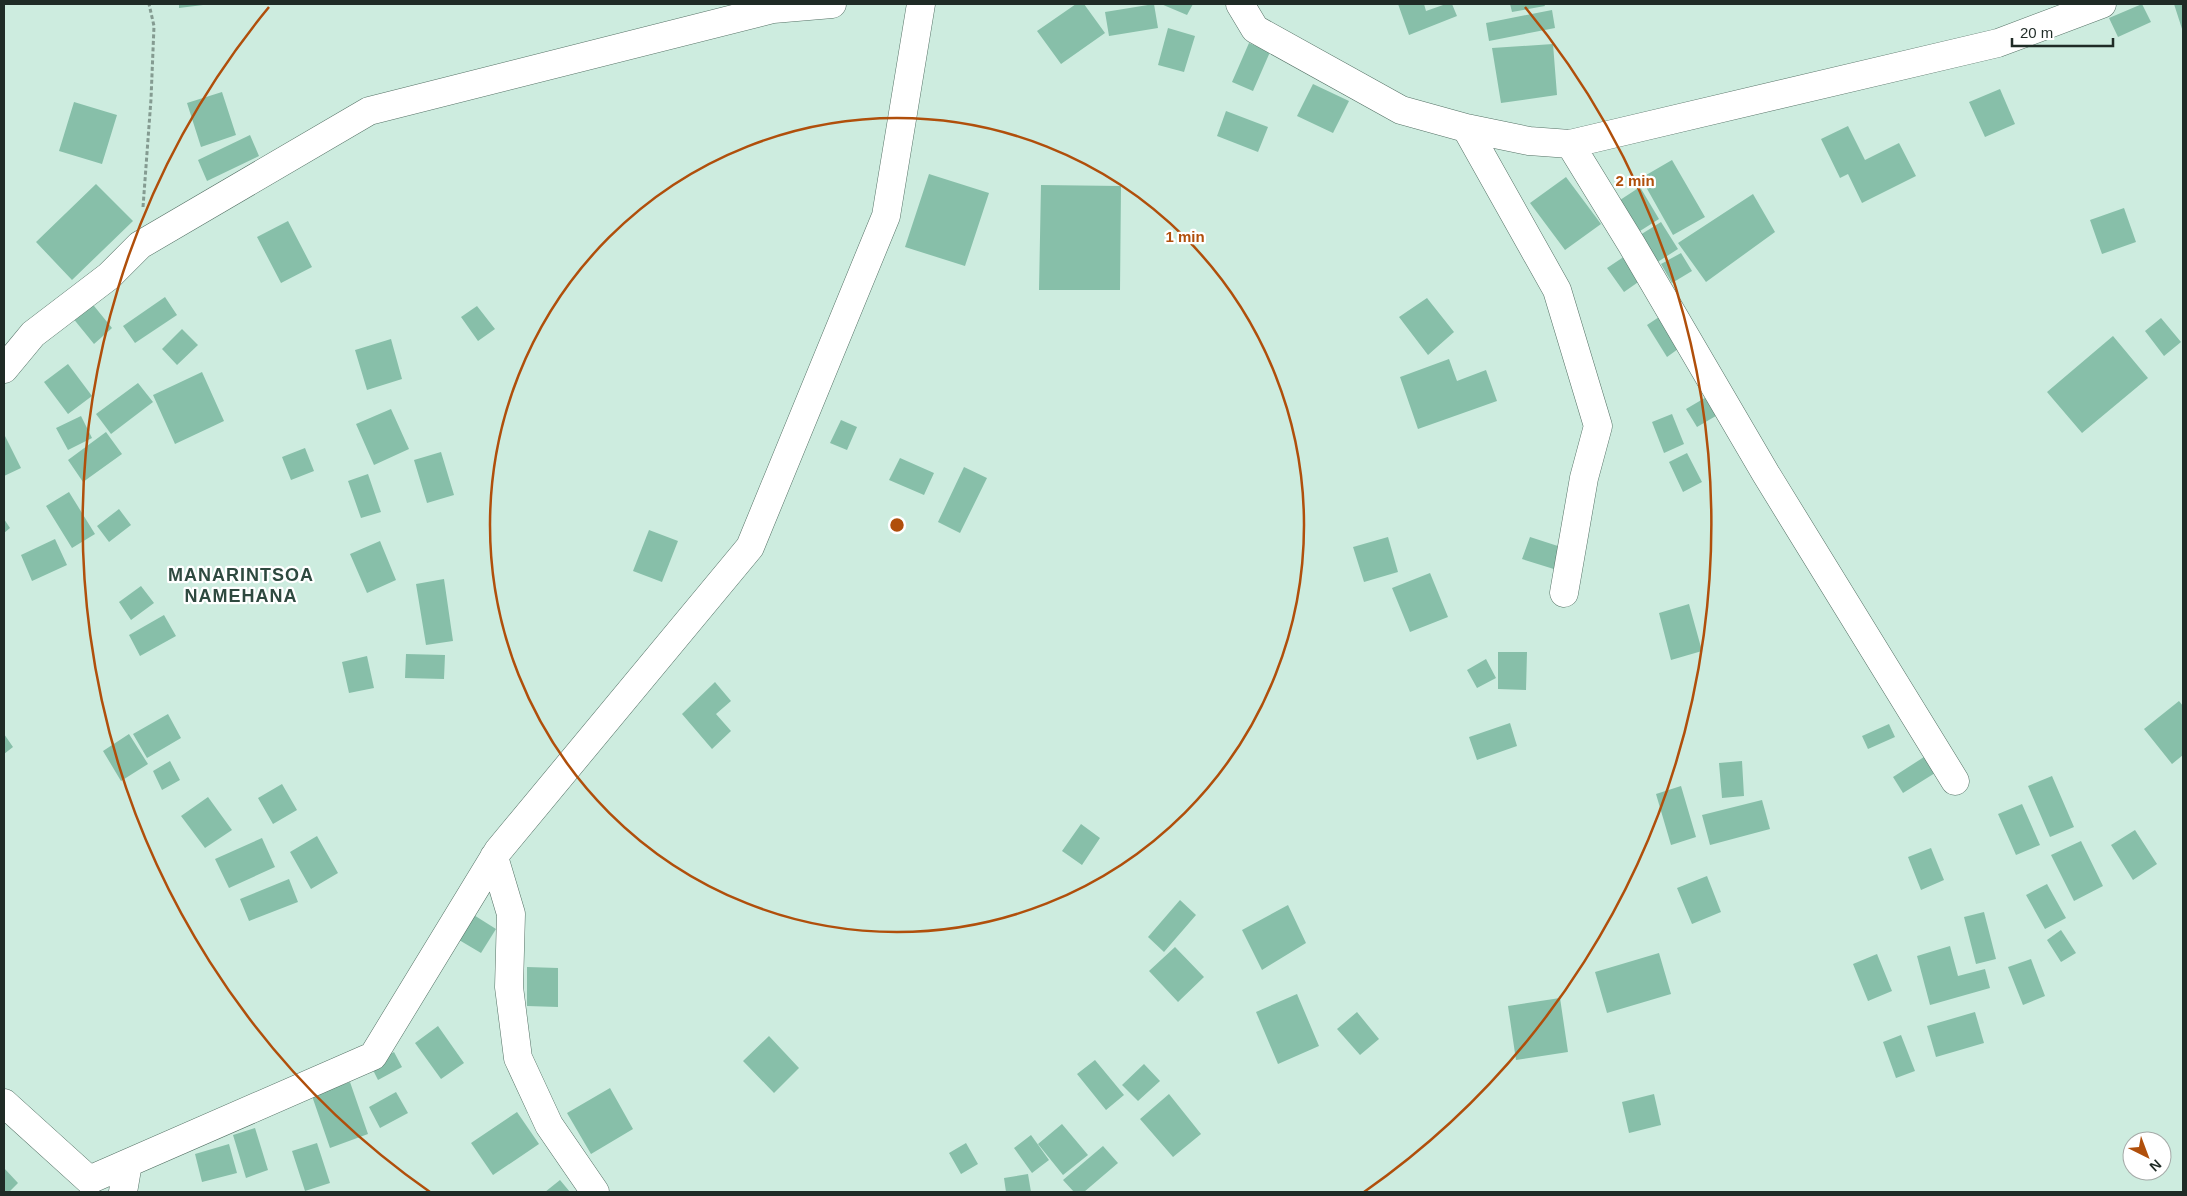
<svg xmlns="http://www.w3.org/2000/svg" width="2187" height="1196" viewBox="0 0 2187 1196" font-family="Arial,sans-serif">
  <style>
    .building { fill: #87bfa9 }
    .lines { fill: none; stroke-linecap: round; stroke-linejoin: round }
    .minor-casing { stroke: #547165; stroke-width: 29 }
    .path { stroke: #849b91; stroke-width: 3; stroke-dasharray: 4 2.5; stroke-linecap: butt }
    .minor { stroke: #fff; stroke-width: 28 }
    .ring { fill: none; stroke: #b04f0b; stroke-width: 2.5 }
    .labels { text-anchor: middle; stroke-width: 4.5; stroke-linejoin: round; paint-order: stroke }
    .district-label { font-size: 18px; font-weight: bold; letter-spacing: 1px; fill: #2e493f; stroke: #fff }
    .centre { fill: #b04f0b; stroke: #fff; stroke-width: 2.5 }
    .ring-label { font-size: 15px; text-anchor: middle; font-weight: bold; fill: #b04f0b; stroke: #fff; stroke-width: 4.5; stroke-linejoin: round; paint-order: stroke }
  </style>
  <rect width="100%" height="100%" fill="#cdecdf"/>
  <path class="building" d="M 179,4 L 203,4 L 203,5 L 179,8 Z
    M 1076,4 L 1084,4 L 1105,33 L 1061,64 L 1037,31 Z
    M 1154,4 L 1158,28 L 1109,36 L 1105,12 Z
    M 1161,4 L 1193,4 L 1187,15 Z
    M 1398,4 L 1424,4 L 1426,11 L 1446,4 L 1452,4 L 1457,16 L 1409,35 Z
    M 1510,4 L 1544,4 L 1545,6 L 1512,12 Z
    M 2142,4 L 2151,22 L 2118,37 L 2109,18 Z
    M 2174,4 L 2183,4 L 2183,32 Z
    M 1552,10 L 1555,28 L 1489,41 L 1486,23 Z
    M 1168,28 L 1195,36 L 1184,72 L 1158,65 Z
    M 1249,43 L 1270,52 L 1253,91 L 1232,82 Z
    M 1553,44 L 1557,95 L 1501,103 L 1492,48 Z
    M 1313,84 L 1349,101 L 1333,133 L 1297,116 Z
    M 2000,89 L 2015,124 L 1985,137 L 1969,102 Z
    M 222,92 L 236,135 L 201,147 L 187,103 Z
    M 74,102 L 117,115 L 102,164 L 59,151 Z
    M 1226,111 L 1268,127 L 1258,152 L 1217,136 Z
    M 1848,126 L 1865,160 L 1899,143 L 1916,176 L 1862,203 L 1848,174 L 1840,178 L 1821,139 Z
    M 250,135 L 259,156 L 207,181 L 198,160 Z
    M 1672,160 L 1705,217 L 1673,235 L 1641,178 Z
    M 929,174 L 989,193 L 965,266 L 905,247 Z
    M 1566,177 L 1601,224 L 1565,250 L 1530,203 Z
    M 96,184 L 133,221 L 72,280 L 36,242 Z
    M 1041,185 L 1121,186 L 1120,290 L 1039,290 Z
    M 1640,187 L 1659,219 L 1640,231 L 1620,200 Z
    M 1753,194 L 1775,232 L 1706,282 L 1678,243 Z
    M 2124,208 L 2136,242 L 2102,254 L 2090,220 Z
    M 288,221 L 312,267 L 281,283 L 257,237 Z
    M 1661,222 L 1678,249 L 1656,263 L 1640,235 Z
    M 1681,253 L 1692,271 L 1672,283 L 1661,264 Z
    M 1628,254 L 1644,278 L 1624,292 L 1607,268 Z
    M 165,297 L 177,315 L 135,343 L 123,326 Z
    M 1427,298 L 1454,332 L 1428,355 L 1399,317 Z
    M 90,301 L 112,328 L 94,344 L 72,317 Z
    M 477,306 L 495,329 L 478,341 L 461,317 Z
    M 1665,313 L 1685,344 L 1667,357 L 1647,325 Z
    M 2161,318 L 2181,342 L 2164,356 L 2145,331 Z
    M 182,329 L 198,345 L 177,365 L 162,349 Z
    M 2113,336 L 2148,378 L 2082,433 L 2047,392 Z
    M 391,339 L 402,379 L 367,390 L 355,350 Z
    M 1449,359 L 1457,381 L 1486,370 L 1497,401 L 1418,429 L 1400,377 Z
    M 68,364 L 92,396 L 68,414 L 44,382 Z
    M 202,372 L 224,421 L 175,444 L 153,395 Z
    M 138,383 L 153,402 L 111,434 L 96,414 Z
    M 1715,392 L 1726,410 L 1697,427 L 1686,409 Z
    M 391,409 L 409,449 L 374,465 L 356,424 Z
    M 1672,414 L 1684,444 L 1664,453 L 1652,422 Z
    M 81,416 L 92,438 L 68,450 L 56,428 Z
    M 841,420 L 857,427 L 847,450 L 830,443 Z
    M 106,432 L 122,454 L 83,482 L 68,460 Z
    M 4,434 L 21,468 L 4,476 Z
    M 305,448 L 314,471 L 291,480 L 282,457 Z
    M 441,452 L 454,495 L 427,503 L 414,460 Z
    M 1687,453 L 1702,482 L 1683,492 L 1669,462 Z
    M 900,458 L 934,473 L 924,495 L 889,480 Z
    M 964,467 L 987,478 L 960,533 L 938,522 Z
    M 368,474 L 381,512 L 361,518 L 348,481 Z
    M 69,492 L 95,534 L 72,548 L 46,506 Z
    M 119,509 L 131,525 L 109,542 L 97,526 Z
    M 4,519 L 10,528 L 4,533 Z
    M 649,530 L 678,541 L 662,582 L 633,571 Z
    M 1388,537 L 1398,572 L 1364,582 L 1353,547 Z
    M 1530,537 L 1564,548 L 1557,570 L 1522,559 Z
    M 55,539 L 67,565 L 32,581 L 21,555 Z
    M 380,541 L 396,580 L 367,593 L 350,554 Z
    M 1430,573 L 1448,617 L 1410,632 L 1392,588 Z
    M 444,579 L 453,641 L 426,645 L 416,584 Z
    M 141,586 L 154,603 L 131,620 L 119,602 Z
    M 1689,604 L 1702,651 L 1671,660 L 1659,613 Z
    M 164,615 L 176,636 L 140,656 L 129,635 Z
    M 1498,652 L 1527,652 L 1526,690 L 1498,689 Z
    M 406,654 L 445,655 L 444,679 L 405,678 Z
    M 367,656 L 374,688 L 349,693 L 342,662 Z
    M 1486,659 L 1496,678 L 1477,688 L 1467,670 Z
    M 715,682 L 731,701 L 716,714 L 731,731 L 712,749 L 682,714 Z
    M 2179,701 L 2183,706 L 2183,755 L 2172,764 L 2144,729 Z
    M 168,714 L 181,738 L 147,758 L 133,734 Z
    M 1510,723 L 1517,746 L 1477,760 L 1469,737 Z
    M 1889,724 L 1895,737 L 1868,749 L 1862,736 Z
    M 4,734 L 13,747 L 4,754 Z
    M 129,734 L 148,764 L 121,781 L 103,751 Z
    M 1924,757 L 1935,773 L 1903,793 L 1893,777 Z
    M 170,761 L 180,780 L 162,790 L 153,771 Z
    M 1742,761 L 1744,796 L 1722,798 L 1719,763 Z
    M 2052,776 L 2074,827 L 2050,837 L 2028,786 Z
    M 282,784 L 297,810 L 273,824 L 258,798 Z
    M 1681,786 L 1696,837 L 1671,845 L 1656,794 Z
    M 208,797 L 232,830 L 205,848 L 181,816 Z
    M 1762,800 L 1770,829 L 1710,845 L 1702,815 Z
    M 2022,804 L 2040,845 L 2016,855 L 1998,814 Z
    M 1081,824 L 1100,838 L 1082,865 L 1062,851 Z
    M 2135,830 L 2157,864 L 2133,880 L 2111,845 Z
    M 317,836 L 338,873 L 311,889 L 290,852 Z
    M 262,838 L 275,867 L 229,888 L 215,859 Z
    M 2081,841 L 2103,886 L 2074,901 L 2051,855 Z
    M 1931,848 L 1944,880 L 1921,890 L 1908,857 Z
    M 1707,876 L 1721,912 L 1692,924 L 1677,888 Z
    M 289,879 L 298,902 L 249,921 L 240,899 Z
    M 2047,884 L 2066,918 L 2045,929 L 2026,895 Z
    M 1180,900 L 1196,915 L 1164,952 L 1148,937 Z
    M 1288,905 L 1306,943 L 1262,970 L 1242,930 Z
    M 469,912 L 496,929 L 481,953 L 454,937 Z
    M 1984,912 L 1996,959 L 1976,964 L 1964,917 Z
    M 2061,930 L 2076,953 L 2061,962 L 2047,940 Z
    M 1950,946 L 1958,976 L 1985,969 L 1990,988 L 1930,1005 L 1917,956 Z
    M 1175,947 L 1204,977 L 1178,1002 L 1149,971 Z
    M 1659,953 L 1671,994 L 1607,1013 L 1595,972 Z
    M 1877,954 L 1892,991 L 1868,1001 L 1853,964 Z
    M 2031,959 L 2045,996 L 2023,1005 L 2008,967 Z
    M 527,967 L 558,968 L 558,1007 L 527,1006 Z
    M 1297,994 L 1319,1046 L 1278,1064 L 1256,1012 Z
    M 1560,998 L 1568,1052 L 1516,1060 L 1508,1006 Z
    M 1357,1012 L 1379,1039 L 1360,1055 L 1337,1029 Z
    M 1975,1012 L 1984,1043 L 1936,1057 L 1927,1026 Z
    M 438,1026 L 464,1063 L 441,1079 L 415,1043 Z
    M 1901,1035 L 1915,1071 L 1896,1078 L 1883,1042 Z
    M 769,1036 L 799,1068 L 774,1093 L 743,1061 Z
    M 394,1052 L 402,1067 L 378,1080 L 370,1064 Z
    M 1095,1060 L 1124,1095 L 1106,1110 L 1077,1074 Z
    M 1144,1064 L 1160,1081 L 1138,1101 L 1122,1085 Z
    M 350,1082 L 368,1134 L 330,1148 L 312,1096 Z
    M 610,1088 L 633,1129 L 591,1154 L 567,1113 Z
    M 396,1092 L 408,1113 L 380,1128 L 369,1107 Z
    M 1169,1094 L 1201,1134 L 1173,1157 L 1140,1119 Z
    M 1654,1094 L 1661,1125 L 1629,1133 L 1622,1102 Z
    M 517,1112 L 539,1144 L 493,1175 L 471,1143 Z
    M 1062,1124 L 1088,1155 L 1063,1175 L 1038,1144 Z
    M 255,1128 L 268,1170 L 246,1178 L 233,1135 Z
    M 1031,1135 L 1049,1160 L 1032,1173 L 1014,1148 Z
    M 317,1143 L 330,1183 L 305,1191 L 292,1151 Z
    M 966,1143 L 978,1164 L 961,1174 L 949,1153 Z
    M 229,1144 L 237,1173 L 202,1182 L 195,1154 Z
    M 1103,1146 L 1118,1163 L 1084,1192 L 1074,1192 L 1063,1180 Z
    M 4,1168 L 18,1183 L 9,1192 L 4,1192 Z
    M 1028,1174 L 1031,1192 L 1006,1192 L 1004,1178 Z
    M 560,1180 L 570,1192 L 545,1192 Z"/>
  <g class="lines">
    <g class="minor-casing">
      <path id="minor" d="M 1240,4 L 1255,29 L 1401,110 L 1466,128 L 1529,141 L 1570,144 L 1998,43 L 2102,4
        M 1466,128 L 1557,290 L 1598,426 L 1584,478 L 1564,593
        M 1570,144 L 1632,245 L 1766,474 L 1955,781
        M 4,369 L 33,334 L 109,276 L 140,245 L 369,111 L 773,9 L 832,4
        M 494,857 L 511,914 L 509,987 L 518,1058 L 549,1125 L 595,1192
        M 4,1103 L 89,1180 L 373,1056 L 498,851 L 750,547 L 886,216 L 921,4
        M 123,1192 L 128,1163"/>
    </g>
    <path class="path" d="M 143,207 L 151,99 L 154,26 L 149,4"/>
    <use href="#minor" class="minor"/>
  </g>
  <g class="ring">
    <circle cx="897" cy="525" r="407"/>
    <path d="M430 1192A814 814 0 0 1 269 7M1525 7A814 814 0 0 1 1364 1192"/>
  </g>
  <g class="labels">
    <g class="district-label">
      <text x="241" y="581">MANARINTSOA<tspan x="241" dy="21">NAMEHANA</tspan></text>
    </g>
  </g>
  <circle cx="897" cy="525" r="8" class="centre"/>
  <g class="ring-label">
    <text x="1635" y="186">2 min</text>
    <text x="1185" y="242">1 min</text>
  </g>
  <rect width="2187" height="1196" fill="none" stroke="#1f2b26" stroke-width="10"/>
  <g transform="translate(2147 1156) rotate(138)"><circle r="24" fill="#ffffff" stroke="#a5aaa8"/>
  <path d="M0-4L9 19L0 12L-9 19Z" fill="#b04f0b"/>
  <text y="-8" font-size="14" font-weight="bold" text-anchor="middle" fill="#1f2b26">N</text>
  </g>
  <path d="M2012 38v8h101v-8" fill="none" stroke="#1f2b26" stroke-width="2.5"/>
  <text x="2020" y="38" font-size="15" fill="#1f2b26" stroke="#ffffff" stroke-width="4" paint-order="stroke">20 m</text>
</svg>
